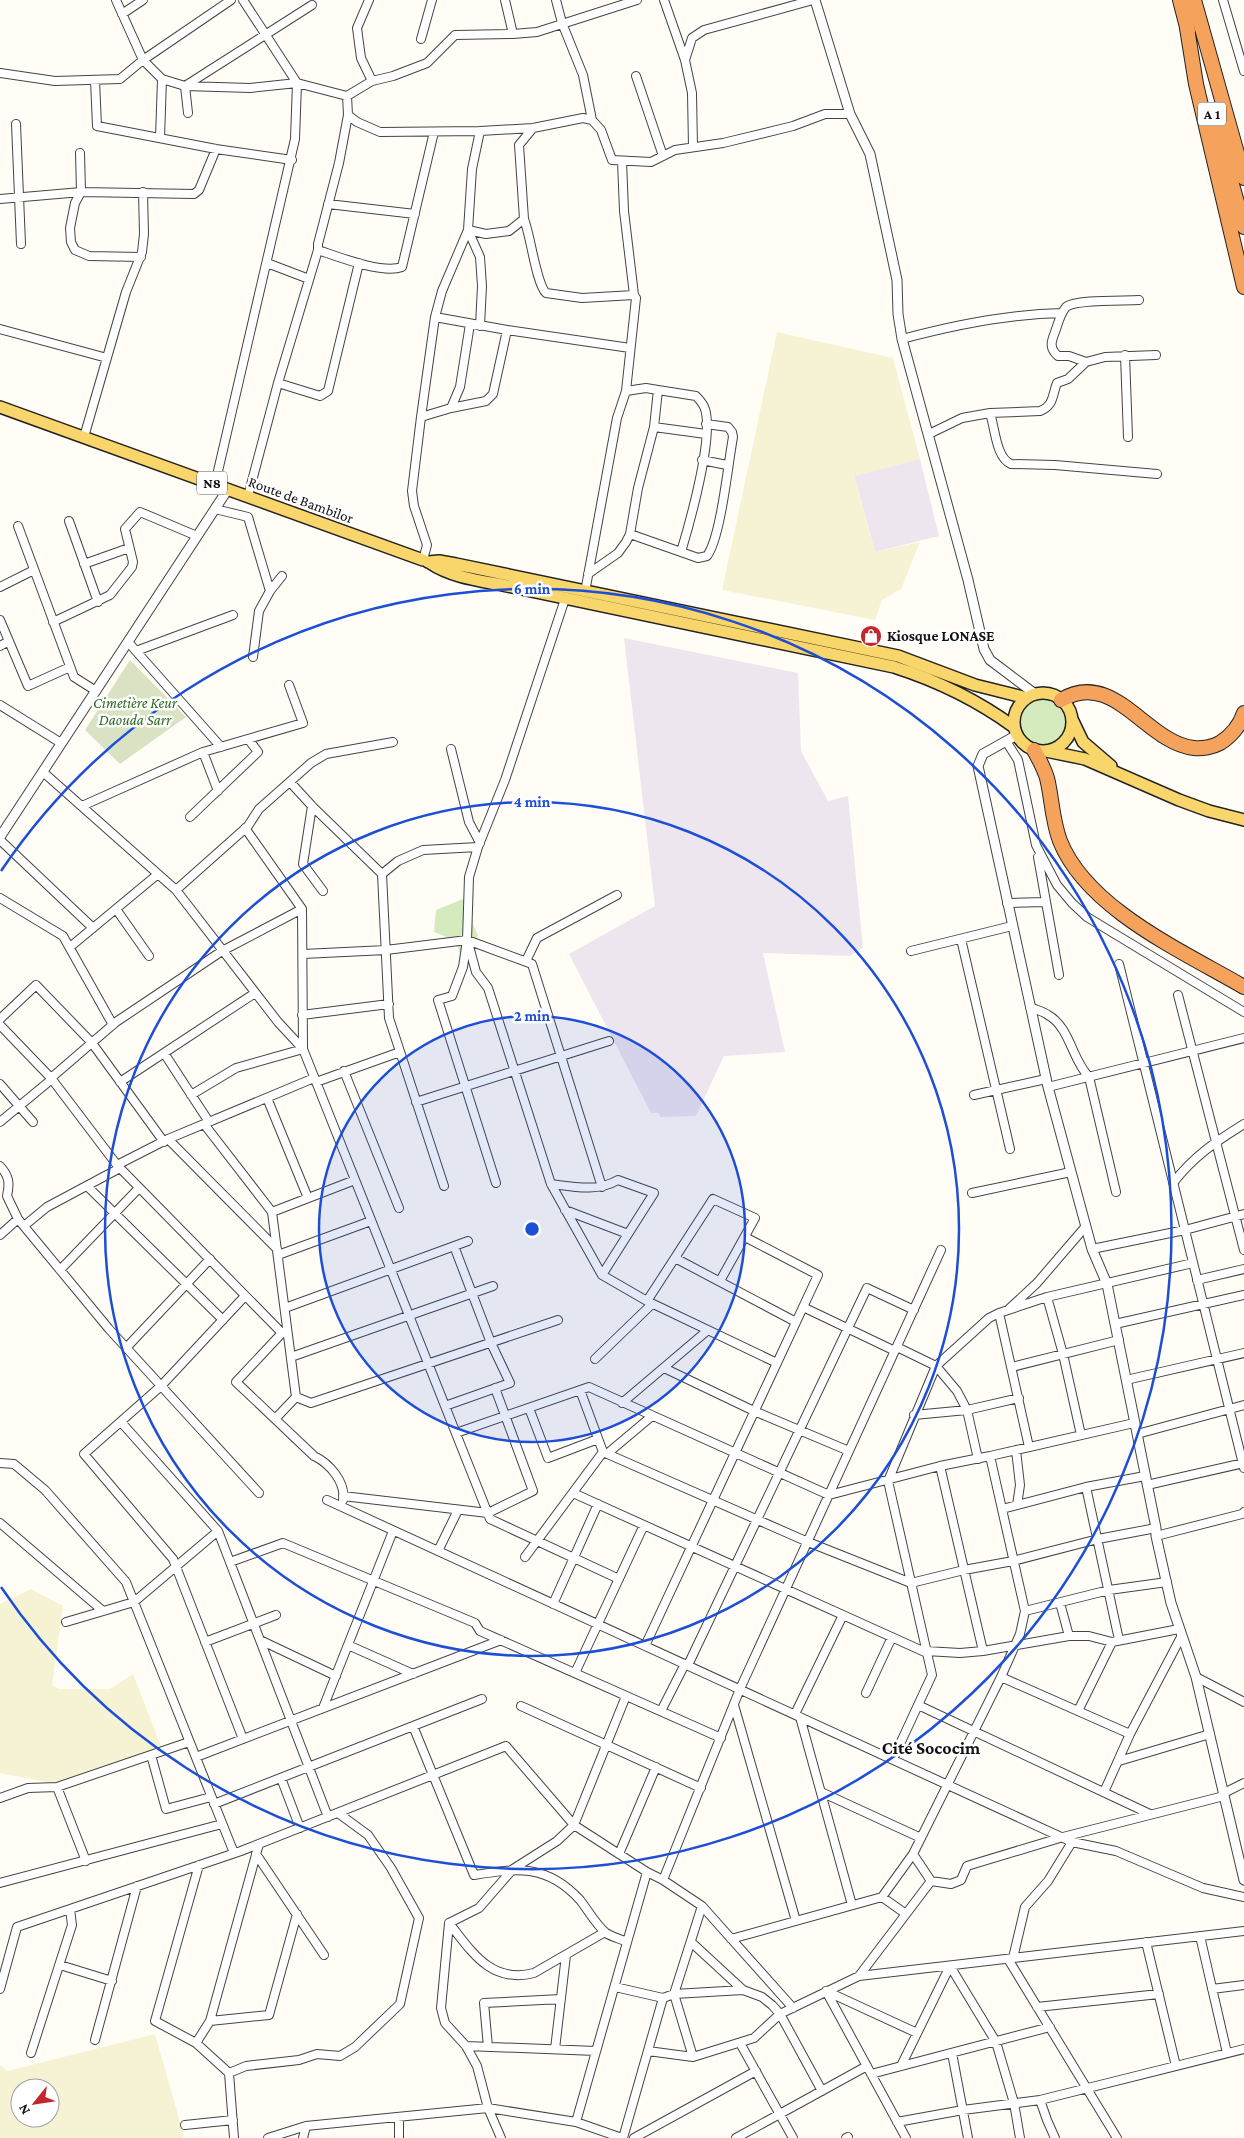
<svg xmlns="http://www.w3.org/2000/svg" width="1244" height="2138" viewBox="0 0 1244 2138" font-family="'Crimson Pro',serif">
  <style>
    .industrial { fill: #eee6ef }
    .farmland { fill: #f6f3d4; fill-rule: evenodd }
    .green { fill: #d5ebbd }
    .cemetery { fill: #d9e3c4 }
    .lines { fill: none; stroke-linecap: round; stroke-linejoin: round }
    .minor-casing { stroke: #444; stroke-width: 10 }
    .tertiary-casing { stroke: #444; stroke-width: 11 }
    .primary-casing { stroke: #222; stroke-width: 14 }
    .motorway-casing { stroke: #222; stroke-width: 16 }
    .minor { stroke: #fff; stroke-width: 8 }
    .tertiary { stroke: #fff; stroke-width: 9 }
    .primary { stroke: #f9d66b; stroke-width: 11 }
    .motorway { stroke: #f5a25d; stroke-width: 14 }
    .ring { fill: none; stroke: #1d4ed8; stroke-width: 2.5 }
    .labels { text-anchor: middle; stroke-width: 5; stroke-linejoin: round; paint-order: stroke }
    .shield { fill: #fff; stroke: #585858; stroke-width: 1 }
    .shield-label { font-size: 14px; font-weight: bold; fill: #111 }
    .street-label { font-size: 15px; fill: #111; stroke: #fff }
    .poi-label { font-size: 15px; font-weight: bold; fill: #111; stroke: #fff; text-anchor: start }
    .park-label { font-size: 15px; font-style: italic; fill: #2f6b1f; stroke: #fff }
    .quarter-label { font-size: 18px; font-weight: bold; fill: #111; stroke: #fff }
    .centre { fill: #1d4ed8; stroke: #fff; stroke-width: 2.5 }
    .ring-label { font-size: 15px; text-anchor: middle; font-weight: bold; fill: #1d4ed8; stroke: #fff; stroke-width: 5; stroke-linejoin: round; paint-order: stroke }
  </style>
  <rect width="100%" height="100%" fill="#fffdf5"/>
  <path class="industrial" d="M 920,459 L 939,536 L 875,552 L 854,475 Z
    M 624,638 L 798,673 L 801,751 L 828,801 L 848,796 L 863,948 L 850,956 L 763,953 L 785,1052 L 724,1056 L 696,1116 L 660,1117 L 659,1113 L 651,1113 L 569,954 L 655,906 Z"/>
  <path class="farmland" d="M 777,332 L 893,358 L 920,459 L 854,476 L 875,552 L 920,542 L 901,589 L 882,600 L 875,620 L 722,590 Z
    M 31,1589 L 63,1606 L 52,1685 L 59,1689 L 110,1689 L 133,1674 L 161,1746 L 62,1785 L 0,1773 L 0,1604 Z
    M 155,2034 L 184,2136 L 182,2138 L 0,2138 L 0,2065 L 7,2071 ZM 20,2088 L 50,2088 L 50,2118 L 20,2118 Z"/>
  <path class="green" d="M1019 722a25 25 0 1 1 50 0a25 25 0 1 1-50 0Z
    M 463,899 L 478,936 L 471,949 L 460,953 L 454,940 L 434,932 L 436,910 Z"/>
  <path class="cemetery" d="M 130,660 L 186,717 L 120,764 L 85,730 Z"/>
  <g class="lines">
    <g class="minor-casing">
      <path id="minor" d="M 116,0 L 143,60 L 162,79 L 185,86 L 188,113
        M 369,0 L 357,28 L 361,58 L 372,81
        M 505,0 L 513,34
        M 556,0 L 562,23 L 583,75 L 592,120
        M 664,0 L 685,60 L 692,93 L 693,147
        M 1223,0 L 1244,71
        M 122,14 L 143,0
        M 421,39 L 432,0
        M 685,60 L 692,38 L 704,30 L 813,0
        M 0,73 L 55,81 L 120,79 L 143,60 L 231,0
        M 636,76 L 663,156
        M 95,80 L 97,126 L 216,149 L 292,160
        M 185,86 L 250,88 L 297,83 L 347,96 L 372,81 L 393,76 L 427,63 L 455,35 L 513,34 L 537,32 L 637,0
        M 185,86 L 312,5
        M 347,96 L 348,115 L 357,122 L 380,132 L 480,131 L 472,169 L 468,230 L 442,291 L 435,317 L 421,417 L 412,491 L 414,506 L 427,545 L 423,560
        M 348,115 L 339,163 L 318,244 L 318,250 C 339,257 382,274 402,267 L 434,132
        M 16,124 L 21,244
        M 480,131 L 533,128 L 583,118 L 592,120 L 601,130 L 612,160 L 651,162 L 675,150 L 723,143 L 793,126 L 825,114 L 850,114
        M 160,138 L 162,79
        M 80,153 L 81,192 L 75,203 L 70,228 L 71,242 L 75,250 L 89,256 L 141,257
        M 622,161 L 624,211 L 634,295
        M 0,199 L 81,192 L 194,194 L 199,190 L 216,149
        M 328,204 L 415,214
        M 524,219 C 531,237 536,283 546,293 L 582,298 L 634,295 L 636,298 L 626,391 L 617,418 L 585,592
        M 468,230 L 486,234 L 509,231 L 524,219 L 519,145 L 533,128
        M 468,230 L 480,257 L 482,286 L 480,326
        M 267,263 L 309,279
        M 435,317 L 507,330 L 630,348
        M 0,329 L 107,358
        M 902,339 C 954,325 1008,314 1062,313
        M 1125,355 L 1128,437
        M 1086,362 L 1069,356 L 1058,356 C 1049,348 1051,342 1055,332 C 1058,324 1060,314 1066,307 C 1075,299 1125,301 1139,300
        M 278,383 L 318,250
        M 451,408 L 486,401 L 493,394 L 507,330
        M 990,413 C 995,428 996,458 1011,464 L 1055,465 L 1157,474
        M 421,417 L 451,408 L 460,387 L 470,324
        M 654,427 L 706,434
        M 929,434 L 962,418 L 990,413 L 1040,411 C 1054,406 1052,395 1057,383 L 1068,379 L 1086,362 L 1105,357 L 1156,355
        M 84,437 L 126,292 L 142,252 L 144,234 L 143,192
        M 702,460 L 727,465
        M 215,484 L 295,139 L 297,83 L 243,0
        M 248,496 L 278,383 L 320,396 L 328,391 L 359,263
        M 215,509 L 248,517 L 270,591
        M 69,521 L 98,602
        M 18,526 L 74,677 L 96,691
        M 630,534 L 681,552 C 690,522 714,437 705,409 C 703,403 700,400 696,396 L 658,390
        M 681,552 L 698,558 L 707,556 C 721,537 728,464 733,437 L 732,432 L 728,427 L 706,424
        M 84,564 L 129,548
        M 588,574 L 618,553 L 626,542 L 630,534 L 638,488 L 654,427 L 658,390 L 646,388 L 626,391
        M 0,587 L 34,570
        M 0,620 L 28,686 L 70,667
        M 53,622 L 110,595 L 132,567 L 133,562 L 125,529 L 140,512 L 197,536
        M 128,642 L 221,747
        M 0,646 L 9,641
        M 136,651 L 233,615
        M 253,657 L 259,611 L 270,591 L 282,576
        M 0,705 L 61,743
        M 1006,741 L 1018,760 L 1036,845 L 1057,885 L 1072,903 L 1087,917 L 1110,931 L 1244,1012
        M 451,749 L 469,822 L 480,843
        M 203,752 L 218,791
        M 43,772 L 176,890 L 278,1022 L 303,1049
        M 290,782 L 312,806 L 382,874 L 389,1018 L 444,1186
        M 82,806 L 203,752 L 303,723 L 289,685
        M 312,806 L 303,864 L 323,891
        M 190,817 L 258,752 L 249,740
        M 245,828 L 302,909 L 303,1049 L 490,1519 L 619,1579
        M 0,840 L 93,928
        M 1038,857 L 1059,975
        M 382,874 L 398,861 L 423,850 L 478,847
        M 176,890 L 248,826 L 259,809 L 311,763 L 326,754 L 393,742
        M 0,898 L 63,936 L 113,1025
        M 1007,903 L 1045,902
        M 116,909 L 149,956
        M 961,939 L 1010,1149
        M 469,946 L 476,972 L 488,988 L 551,1184 L 602,1275 L 647,1301 L 777,1363
        M 70,947 L 158,874
        M 911,951 L 1012,926
        M 303,954 L 386,950 L 467,940 L 532,964 L 602,1187
        M 526,961 L 537,938 L 617,895
        M 1119,964 L 1244,1468
        M 1178,995 L 1244,1250
        M 1030,1007 C 1036,1010 1043,1011 1048,1015 C 1070,1027 1072,1060 1089,1077 L 1116,1192
        M 302,1015 L 389,1004
        M 0,1019 L 36,985 L 92,1043 L 164,1142
        M 0,1025 L 51,1078 L 117,1165 L 282,1333
        M 164,1053 L 209,1122
        M 344,1071 L 399,1208
        M 51,1078 L 116,1022 L 222,951 L 302,909
        M 120,1082 L 255,993
        M 316,1082 L 400,1052
        M 0,1084 L 33,1122
        M 1048,1087 L 1244,1038
        M 191,1095 L 236,1068 L 303,1049
        M 974,1095 L 1046,1079
        M 267,1098 L 308,1198
        M 416,1102 L 609,1041
        M 0,1122 L 52,1079
        M 204,1124 L 272,1212 L 296,1397
        M 168,1139 L 277,1249
        M 117,1165 L 168,1139 L 314,1078
        M 0,1166 C 9,1176 10,1183 7,1196 L 18,1219 L 109,1329 L 259,1493
        M 496,1183 L 438,1000 L 452,996 L 463,967 L 467,940 L 469,877 L 478,847 L 505,780 L 565,599
        M 1173,1183 C 1194,1156 1215,1142 1244,1124
        M 551,1184 C 575,1187 597,1192 618,1180 L 654,1193 L 602,1275
        M 87,1186 L 223,1320
        M 972,1193 L 1071,1172
        M 565,1210 L 628,1234
        M 272,1212 L 355,1180
        M 24,1226 L 47,1207 L 120,1168
        M 0,1235 L 18,1219
        M 1092,1249 L 1185,1230 L 1244,1214
        M 278,1255 L 371,1221
        M 675,1258 L 796,1322
        M 60,1270 L 139,1188
        M 1197,1280 L 1244,1269
        M 1047,1297 L 1063,1354 L 1081,1435
        M 647,1301 L 713,1199 L 755,1218 L 720,1281
        M 803,1307 L 895,1351
        M 285,1308 L 468,1241
        M 1009,1309 L 1037,1283 L 1086,1226
        M 999,1313 L 1047,1297 L 1193,1263
        M 1115,1324 L 1244,1295
        M 286,1332 L 282,1333 L 236,1382 L 314,1456 C 329,1463 346,1482 343,1500
        M 897,1347 L 936,1366 L 957,1391 L 967,1410 L 978,1459
        M 126,1348 L 210,1259
        M 291,1357 L 493,1286
        M 595,1359 L 652,1304
        M 1012,1367 L 1119,1340
        M 664,1368 L 754,1411 L 849,1451
        M 1126,1380 L 1244,1353
        M 580,1390 L 603,1452
        M 296,1397 L 311,1403 L 558,1320
        M 622,1403 L 708,1330
        M 445,1406 L 510,1383 L 491,1343 L 454,1246
        M 529,1408 L 548,1458 L 598,1439
        M 914,1415 L 967,1410 L 1019,1398
        M 275,1419 L 296,1397
        M 121,1422 L 218,1531 L 328,1817
        M 456,1433 L 589,1387 L 829,1495 L 940,1466 L 990,1456 L 1134,1423
        M 1137,1434 L 1244,1405
        M 1016,1450 L 1020,1485 L 1017,1505
        M 603,1452 L 808,1542 L 911,1583 L 964,1570 L 1013,1561 L 1098,1539 L 1156,1528
        M 608,1453 L 652,1416
        M 0,1463 L 14,1464 L 45,1490 L 126,1582 L 234,1853
        M 1147,1485 L 1244,1463
        M 1086,1487 L 1119,1640
        M 573,1493 L 927,1653
        M 343,1496 L 488,1513 L 533,1491 L 495,1388
        M 327,1500 L 1072,1842 L 1116,1851 L 1203,1888 L 1244,1897
        M 1002,1509 L 1086,1487 L 1145,1476
        M 0,1523 L 103,1611
        M 1156,1536 L 1242,1514 L 1244,1512
        M 438,1551 L 458,1510
        M 525,1557 L 603,1452
        M 230,1562 L 283,1543 L 475,1623 L 480,1631 L 721,1738
        M 1060,1603 L 1069,1636
        M 553,1604 L 598,1504
        M 1025,1611 L 1109,1590 L 1167,1582
        M 66,1622 L 134,1602 L 218,1531
        M 260,1640 L 336,1676
        M 205,1642 L 276,1615
        M 348,1645 L 413,1674
        M 645,1646 L 818,1275 L 745,1237
        M 926,1651 L 960,1653 L 983,1651 L 940,1466
        M 983,1651 L 1069,1636 L 1089,1636 L 1112,1642
        M 688,1665 L 867,1288 L 914,1310
        M 575,1673 L 644,1525
        M 1001,1677 L 1130,1734
        M 1196,1677 L 1244,1702
        M 866,1693 L 892,1637
        M 734,1705 L 796,1921
        M 918,1705 L 1150,1814
        M 521,1706 L 701,1788
        M 323,1708 L 393,1531
        M 661,1711 L 685,1664
        M 1078,1711 L 1112,1642 L 1179,1629
        M 795,1714 L 843,1615
        M 800,1717 L 852,1905
        M 413,1726 L 474,1875 C 518,1868 547,1864 580,1900 C 588,1910 596,1925 606,1933 C 612,1937 621,1939 627,1942
        M 243,1739 L 173,1559 L 84,1454 L 161,1386 L 245,1296
        M 151,1755 L 166,1809 L 211,1797
        M 196,1757 L 501,1640
        M 893,1759 L 932,1675 L 888,1481 L 936,1366 L 989,1318 L 999,1313 L 1029,1447
        M 1119,1761 L 1210,1734
        M 281,1778 L 300,1828
        M 57,1787 L 86,1861
        M 821,1792 L 921,1838
        M 1104,1792 L 1130,1734 L 1181,1637
        M 1224,1793 L 1244,1783
        M 0,1798 L 28,1788 L 57,1787 L 189,1742
        M 214,1804 L 482,1699
        M 256,1854 L 324,1955
        M 619,1854 L 656,1767
        M 913,1854 L 931,1881 L 951,1884 L 961,1880 L 967,1866 L 1063,1837 L 1224,1796
        M 199,1865 L 155,2021 L 196,2043 L 229,2073 L 234,2138
        M 663,1880 L 740,1689 L 941,1250
        M 0,1883 L 222,1824
        M 882,1897 L 906,1914
        M 449,1923 L 479,1908 L 513,1869 L 557,1841 L 574,1825 L 626,1696
        M 449,1923 L 441,2008 L 445,2023 L 466,2046 L 477,2066 L 488,2108 L 501,2138
        M 449,1923 C 472,1952 491,1984 534,1973 L 605,1932
        M 1200,1936 L 1227,2053
        M 731,1939 L 882,1897 L 913,1854 L 1001,1677 L 1020,1634 L 1025,1611 L 990,1456
        M 691,1942 L 743,1990 L 762,1997 L 772,2005 L 780,2014 L 822,2091
        M 1146,1942 L 1176,2066
        M 1013,1958 L 1025,1907 L 1048,1881 L 1072,1842
        M 1008,1959 L 1117,2138
        M 60,1965 L 112,1981
        M 950,1966 L 996,2042 L 1014,2103 L 1020,2138
        M 859,1976 L 931,1881
        M 615,1987 L 663,1998 L 674,1994 L 743,1990
        M 0,1989 L 17,1927 L 241,1851 L 506,1746 L 574,1825 L 647,1872 L 663,1880 L 702,1906 L 793,2008
        M 1212,1989 L 1244,1985
        M 826,1991 L 906,2138
        M 826,1991 L 917,2033
        M 1037,2007 L 1159,1994
        M 210,2021 L 269,2015 L 297,1914
        M 95,2040 L 137,1886
        M 196,2043 L 210,2021 L 259,1844
        M 740,2043 L 793,2138
        M 466,2046 L 596,2051
        M 488,2047 L 484,2003 L 561,1999
        M 555,2049 L 566,1955
        M 648,2051 L 693,2057 L 754,2038 L 780,2014 L 859,1976 L 1244,1931
        M 31,2053 L 72,1925 L 70,1909
        M 952,2053 L 968,2138
        M 693,2057 L 674,1994 L 702,1906
        M 901,2066 L 950,1966
        M 229,2073 L 246,2066 L 299,2060 L 317,2054 L 340,2056 L 355,2047 L 400,2004 L 419,1918 L 391,1868 L 368,1835 L 338,1813
        M 871,2074 L 1050,2027
        M 1040,2100 L 1047,2120 L 1055,2138
        M 576,2122 L 647,1872
        M 897,2122 L 963,2110 L 1040,2100 L 1244,2049
        M 185,2125 L 233,2120
        M 268,2138 L 306,2126 L 488,2108 L 576,2122 L 622,2138
        M 303,2138 L 306,2126
        M 399,2138 L 399,2117
        M 623,2138 L 663,1998
        M 634,2138 L 756,2071
        M 736,2138 L 867,2066
        M 846,2138 L 848,2137"/>
    </g>
    <g class="tertiary-casing">
      <path id="tertiary" d="M 815,0 L 850,114 L 870,154 L 897,280 L 898,314 L 902,339 L 968,580 L 984,649 L 990,660 L 1035,694
        M 1017,735 L 983,754 L 978,766 L 1048,1087 L 1092,1249 L 1107,1284 L 1156,1528 L 1156,1536 L 1171,1603 L 1196,1677 L 1244,1880
        M 0,837 L 228,489"/>
    </g>
    <g class="primary-casing">
      <path id="primary" d="M 0,407 L 423,560
        M 428,562 L 439,561 L 456,564 L 898,656 L 975,685 L 1027,698
        M 430,563 C 452,578 483,581 507,586 L 894,667 C 938,681 977,700 1014,727
        M1014 722a29 29 0 1 1 58 0a29 29 0 1 1-58 0Z
        M 1072,719 L 1083,742 L 1111,766
        M 1046,751 L 1085,759 L 1179,800 L 1209,811 L 1244,820"/>
    </g>
    <g class="motorway-casing">
      <path id="motorway" d="M 1180,0 L 1188,31
        M 1194,0 L 1244,178
        M 1186,22 L 1196,84 L 1244,287
        M 1216,128 L 1244,227
        M 1061,700 C 1114,668 1146,743 1194,748 C 1202,749 1213,747 1220,743 C 1231,736 1240,725 1244,713
        M 1034,750 C 1039,759 1044,768 1047,778 C 1052,798 1052,820 1060,841 C 1087,909 1184,952 1244,987"/>
    </g>
    <use href="#minor" class="minor"/>
    <use href="#tertiary" class="tertiary"/>
    <use href="#primary" class="primary"/>
    <use href="#motorway" class="motorway"/>
  </g>
  <circle cx="532" cy="1229" r="213" fill="#1d4ed8" fill-opacity=".12"/>
  <g class="ring">
    <circle cx="532" cy="1229" r="213"/>
    <circle cx="532" cy="1229" r="427"/>
    <path d="M1 871A640 640 0 1 1 1 1587"/>
  </g>
  <defs>
    <g id="shop-disc" transform="scale(1.125)"><circle r="9.5" fill="#c4262e" stroke="#fff"/><path d="M-5-2.5h2.3a2.7 3.5 0 0 1 5.4 0H5L5.5 6h-11ZM-1.5-2.5h3a1.5 2.3 0 0 0-3 0Z" fill="#fff"/></g>
  </defs>
  <g fill-rule="evenodd">
    <use href="#shop-disc" x="871" y="636"/>
  </g>
  <g class="labels">
    <g class="shield">
      <rect x="1198" y="102.5" width="28" height="23" rx="4"/>
      <rect x="197" y="471.5" width="30" height="23" rx="4"/>
    </g>
    <g class="shield-label">
      <text x="1212" y="119">A 1</text>
      <text x="212" y="488">N8</text>
    </g>
    <g class="street-label">
      <text transform="translate(301 500) rotate(20)" y="5">Route de Bambilor</text>
    </g>
    <g class="poi-label">
      <text x="887" y="641">Kiosque LONASE</text>
    </g>
    <g class="park-label">
      <text x="135" y="708">Cimetière Keur<tspan x="135" dy="17">Daouda Sarr</tspan></text>
    </g>
    <g class="quarter-label">
      <text x="931" y="1754">Cité Sococim</text>
    </g>
  </g>
  <circle cx="532" cy="1229" r="8" class="centre"/>
  <g class="ring-label">
    <text x="532" y="594">6 min</text>
    <text x="532" y="807">4 min</text>
    <text x="532" y="1021">2 min</text>
  </g>
  <g transform="translate(35 2103) rotate(240)"><circle r="24" fill="#ffffff" stroke="#a0a0a0"/>
  <path d="M0-4L9 19L0 12L-9 19Z" fill="#c4262e"/>
  <text y="-8" font-size="14" font-weight="bold" text-anchor="middle" fill="#111111">N</text>
  </g>
</svg>
